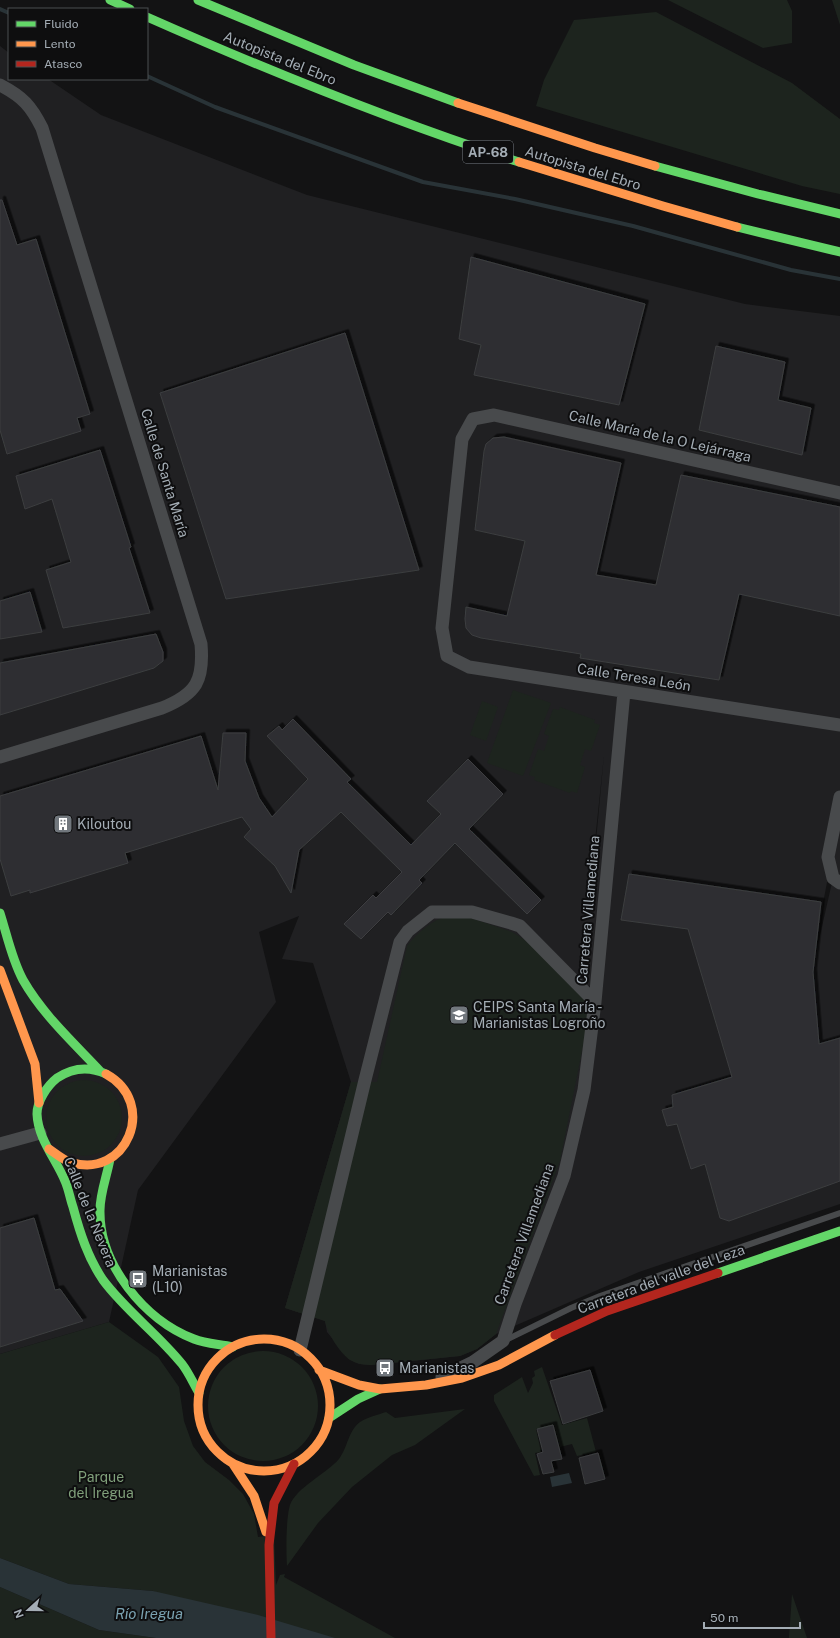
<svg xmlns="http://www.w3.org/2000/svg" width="840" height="1638" viewBox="0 0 840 1638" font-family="'Public Sans',sans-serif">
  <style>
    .built { fill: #202022; fill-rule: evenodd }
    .green { fill: #1d241e }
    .water { fill: #293337 }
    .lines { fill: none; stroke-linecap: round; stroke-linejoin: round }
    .stream { stroke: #293337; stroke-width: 4 }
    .building { fill: #2e2e30; stroke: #3c3e40; filter: url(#shadow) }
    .lane { stroke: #484a4c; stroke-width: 6 }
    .street { stroke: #484a4c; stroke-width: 13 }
    .fast { stroke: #63d668; stroke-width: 9 }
    .slow { stroke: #ff974d; stroke-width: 9 }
    .jam { stroke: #b3261e; stroke-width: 9 }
    .labels { text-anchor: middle; stroke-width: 4; stroke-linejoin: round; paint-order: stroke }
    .shield { fill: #0e0e0f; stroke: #777d83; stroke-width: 1 }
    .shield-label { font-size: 13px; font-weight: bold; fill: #a4adb5 }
    .street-label { font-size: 14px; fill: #a4adb5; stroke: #0e0e0f }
    .poi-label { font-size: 14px; fill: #a4adb5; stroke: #0e0e0f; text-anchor: start }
    .park-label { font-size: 14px; fill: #80a07b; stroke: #0e0e0f }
    .water-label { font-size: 15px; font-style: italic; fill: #7aa2b1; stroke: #0e0e0f }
  </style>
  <defs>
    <filter id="shadow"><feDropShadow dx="3.5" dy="-3.5" stdDeviation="0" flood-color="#0009"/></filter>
  </defs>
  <rect width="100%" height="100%" fill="#131314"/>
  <path class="built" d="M 0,46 L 9,53 L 9,79 L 48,79 L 101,115 L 307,195 L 745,304 L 840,316 L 840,1204 L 639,1272 L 496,1334 L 477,1349 L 460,1356 L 372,1365 L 359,1364 L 349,1359 L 327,1332 L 325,1321 L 285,1308 L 351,1082 L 313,963 L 282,959 L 299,916 L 259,932 L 276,1002 L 138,1190 L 109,1322 L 0,1354 ZM 604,755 L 591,895 L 594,850 ZM 830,867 L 833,878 L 814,962 L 824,898 ZM 591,986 L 588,1018 L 587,1009 L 579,992 L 582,989 Z"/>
  <path class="green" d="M 668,0 L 787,0 L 792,11 L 792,43 L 763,48 Z
    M 832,0 L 840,0 L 840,25 Z
    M 656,12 L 792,83 L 840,119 L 840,194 L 802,186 L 536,106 L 544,80 L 574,20 Z
    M 513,690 L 551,703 L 523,776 L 487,763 Z
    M 482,701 L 498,707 L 486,741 L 470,735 Z
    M 560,707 L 595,720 L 594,723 L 600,725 L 591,751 L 585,749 L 580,765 L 585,767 L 577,793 L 571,791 L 570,793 L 534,780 L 535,777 L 529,775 L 538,749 L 544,751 L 549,736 L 544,734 L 553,709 L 559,710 Z
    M 449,915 L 462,915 L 512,932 L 535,946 L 585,1000 L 588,1021 L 560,1161 L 496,1334 L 477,1349 L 460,1356 L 372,1365 C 364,1365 357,1364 350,1360 C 340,1353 327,1333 325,1321 L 285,1308 L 351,1082 L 377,1082 L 407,946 C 419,931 431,921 449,915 Z
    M46 1118a38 38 0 1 1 76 0a38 38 0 1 1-76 0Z
    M 109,1322 L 158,1357 L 179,1387 L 184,1421 L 193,1446 L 205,1462 L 229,1480 L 243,1494 L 254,1514 L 258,1537 L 274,1535 L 276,1585 L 280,1575 L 285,1574 L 284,1577 L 395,1638 L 259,1638 L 153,1591 L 69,1584 L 0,1558 L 0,1354 Z
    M208 1406a55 55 0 1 1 110 0a55 55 0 1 1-110 0Z
    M 542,1367 L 562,1425 L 587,1418 L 596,1452 L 577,1456 L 572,1444 L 560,1447 L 554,1425 L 536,1429 L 541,1452 L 535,1453 L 540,1475 L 534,1476 L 494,1401 L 494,1395 L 522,1377 L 528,1393 L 533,1383 L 532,1378 L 535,1376 L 534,1371 Z
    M 465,1409 L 415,1445 L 392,1455 L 352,1487 L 318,1523 L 287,1566 C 286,1551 286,1518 290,1505 C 296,1488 327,1473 339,1459 C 348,1447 348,1431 360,1422 C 368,1417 377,1415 386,1412 L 395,1418 Z
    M 0,1587 L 99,1630 L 156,1638 L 0,1638 Z
    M 792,1594 L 806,1635 L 807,1638 L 789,1638 Z"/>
  <path class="water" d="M 569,1473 L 572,1483 L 552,1487 L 550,1477 Z
    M 0,1558 L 69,1584 L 153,1591 L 258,1615 L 335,1638 L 156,1638 L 99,1630 L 0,1587 Z"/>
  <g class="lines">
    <path class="stream" d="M 0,9 L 9,13
      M 147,76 L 215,107 L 423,182 L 515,199 L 633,226 L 791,270 L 840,279"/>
  </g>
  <path class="building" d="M 0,200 L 2,200 L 17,245 L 36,239 L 90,414 L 77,418 L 81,431 L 7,454 L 0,430 Z
    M 471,257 L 645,304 L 619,405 L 474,375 L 481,345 L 459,339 Z
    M 345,333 L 419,570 L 226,599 L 160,393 Z
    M 716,346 L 785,362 L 778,400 L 811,408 L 802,455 L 699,430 Z
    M 504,437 L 621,463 L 596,575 L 656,585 L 681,475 L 840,507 L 840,616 L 739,594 L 719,680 L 580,658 L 581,654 L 481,638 L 472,635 L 466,628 L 465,619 L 466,607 L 507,616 L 525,541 L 475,530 L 484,451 L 486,444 L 493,438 Z
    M 100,450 L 131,547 L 129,548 L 150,613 L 63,628 L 46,570 L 71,562 L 52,499 L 25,509 L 16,476 Z
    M 30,592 L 42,632 L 0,639 L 0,601 Z
    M 156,634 L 163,652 L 163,661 L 154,668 L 0,715 L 0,663 Z
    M 293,719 L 351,779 L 347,782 L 411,845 L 441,814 L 427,801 L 468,759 L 503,794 L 469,829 L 541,900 L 527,914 L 455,843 L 419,880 L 422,883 L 391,915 L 388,912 L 361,939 L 344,924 L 373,895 L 376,898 L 402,872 L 341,812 L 299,850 L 291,893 L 275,866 L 244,837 L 251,829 L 242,817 L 125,853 L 128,863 L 30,893 L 30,890 L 11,896 L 0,859 L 0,796 L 201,736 L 218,790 L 223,733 L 246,733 L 245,761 L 259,798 L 272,817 L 308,779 L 267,736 L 279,726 L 282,730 Z
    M 629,874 L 821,902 L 813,972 L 819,1044 L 840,1038 L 840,1181 L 729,1221 L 720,1218 L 705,1164 L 691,1169 L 677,1124 L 667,1126 L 662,1110 L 673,1107 L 672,1095 L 732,1077 L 688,929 L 621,920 Z
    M 34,1218 L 55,1290 L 60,1289 L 83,1321 L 0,1347 L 0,1228 Z
    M 590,1370 L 603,1411 L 563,1424 L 550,1381 Z
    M 553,1425 L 562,1459 L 551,1461 L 554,1472 L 543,1474 L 537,1454 L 543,1452 L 537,1429 Z
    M 598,1453 L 605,1479 L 585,1484 L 579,1458 Z"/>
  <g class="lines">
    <path class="lane" d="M 504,1341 L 571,1308 L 600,1296 L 840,1213"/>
    <path class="street" d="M 0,85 C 23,97 31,106 42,128 L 201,644 C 204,680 197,694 162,708 L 0,757
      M 840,493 L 494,415 L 473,419 L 462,439 L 442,628 L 447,656 L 469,667 L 840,725
      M 840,797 L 828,857 L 833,878 L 840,883
      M 0,1144 L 40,1133
      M 300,1350 L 365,1080 L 400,942 L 408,931 L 432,912 L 472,912 L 511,923 L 520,926 L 595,1002
      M 442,1377 L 473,1362 L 503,1341 L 515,1304 L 564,1176 L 584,1090 L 595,1002 L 624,692"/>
    <path class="fast" d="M 110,0 L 130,9
      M 198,0 L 354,65 L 458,103
      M 147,17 C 269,71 392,121 519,162
      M 655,166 L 758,194 L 840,214
      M 737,227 L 840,252
      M 0,913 C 7,935 12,960 23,980 C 43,1015 74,1043 101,1072
      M 106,1074 C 89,1066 72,1068 57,1078 C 47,1086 37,1101 37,1114 C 38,1139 56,1159 65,1181 C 69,1190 70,1199 73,1207 C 80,1233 88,1258 103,1280 C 126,1311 158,1334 182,1364 C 189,1373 193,1383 199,1393
      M 110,1159 C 107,1176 100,1193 100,1210 C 99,1264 144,1320 194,1339 C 206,1344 220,1344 233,1347
      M 718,1273 L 840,1231
      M 329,1418 L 358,1399 L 380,1389"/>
    <path class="slow" d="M 458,103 L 595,148 L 655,166
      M 519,162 L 663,206 L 737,227
      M 0,970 L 35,1064 L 39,1103
      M 49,1149 C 55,1153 63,1160 70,1162 C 126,1181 159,1103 106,1074
      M198 1405a66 66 0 1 1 132 0a66 66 0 1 1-132 0Z
      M 319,1370 L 359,1385 L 380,1389 L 426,1385 L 462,1378 L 499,1365 L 555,1335
      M 233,1464 L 254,1496 L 266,1532"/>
    <path class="jam" d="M 555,1335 L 607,1311 L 718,1273
      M 271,1638 L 269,1545 L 274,1503 L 294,1464"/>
  </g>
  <defs>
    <g id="building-square" transform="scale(1)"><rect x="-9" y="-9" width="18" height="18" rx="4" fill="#71777d" stroke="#0e0e0f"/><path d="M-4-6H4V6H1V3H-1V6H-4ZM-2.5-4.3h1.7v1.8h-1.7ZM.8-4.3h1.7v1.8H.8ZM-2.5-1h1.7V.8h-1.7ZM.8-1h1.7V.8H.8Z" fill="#fff"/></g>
    <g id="university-square" transform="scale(1)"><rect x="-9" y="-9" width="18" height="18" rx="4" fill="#71777d" stroke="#0e0e0f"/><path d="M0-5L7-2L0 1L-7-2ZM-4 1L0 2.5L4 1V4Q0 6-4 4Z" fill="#fff"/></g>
    <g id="bus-square" transform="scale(1)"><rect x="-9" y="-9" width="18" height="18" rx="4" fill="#71777d" stroke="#0e0e0f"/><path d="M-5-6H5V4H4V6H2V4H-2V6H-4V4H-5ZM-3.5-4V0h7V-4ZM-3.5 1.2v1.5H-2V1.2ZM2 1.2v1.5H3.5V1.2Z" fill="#fff"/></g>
  </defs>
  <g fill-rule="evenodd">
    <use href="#building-square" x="63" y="824"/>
    <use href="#university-square" x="459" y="1015"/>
    <use href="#bus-square" x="138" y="1279"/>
    <use href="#bus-square" x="385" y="1368"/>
  </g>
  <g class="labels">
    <rect class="shield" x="463" y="141" width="50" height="22" rx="3"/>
    <g class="shield-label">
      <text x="488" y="157">AP-68</text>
    </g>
    <g class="street-label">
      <text transform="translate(280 58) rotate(22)" y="5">Autopista del Ebro</text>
      <text transform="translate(583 168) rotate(17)" y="5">Autopista del Ebro</text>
      <text transform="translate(660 436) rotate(13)" y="5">Calle María de la O Lejárraga</text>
      <text transform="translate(165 473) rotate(73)" y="5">Calle de Santa María</text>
      <text transform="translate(634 677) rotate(9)" y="5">Calle Teresa León</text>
      <text transform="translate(588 910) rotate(-85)" y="5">Carretera Villamediana</text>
      <text transform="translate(90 1212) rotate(68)" y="5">Calle de la Nevera</text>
      <text transform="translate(524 1234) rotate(-70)" y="5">Carretera Villamediana</text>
      <text transform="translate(661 1279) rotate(-20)" y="5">Carretera del valle del Leza</text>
    </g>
    <g class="poi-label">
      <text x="77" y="829">Kiloutou</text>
      <text x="473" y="1012">CEIPS Santa María -<tspan x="473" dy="16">Marianistas Logroño</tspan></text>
      <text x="152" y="1276">Marianistas<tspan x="152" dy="16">(L10)</tspan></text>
      <text x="399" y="1373">Marianistas</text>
    </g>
    <g class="park-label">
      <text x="101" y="1482">Parque<tspan x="101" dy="16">del Iregua</tspan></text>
    </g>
    <g class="water-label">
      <text x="149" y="1619">Río Iregua</text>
    </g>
  </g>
  <rect x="8" y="8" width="140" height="72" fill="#0e0e0f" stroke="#4a4e51"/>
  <rect x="16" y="21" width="20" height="6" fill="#63d668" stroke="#4a4e51"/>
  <text x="44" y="28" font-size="12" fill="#a4adb5">Fluido</text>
  <rect x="16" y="41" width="20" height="6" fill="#ff974d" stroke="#4a4e51"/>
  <text x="44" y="48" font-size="12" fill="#a4adb5">Lento</text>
  <rect x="16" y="61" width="20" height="6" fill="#b3261e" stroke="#4a4e51"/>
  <text x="44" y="68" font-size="12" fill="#a4adb5">Atasco</text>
  <g transform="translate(28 1610) rotate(249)" stroke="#0e0e0f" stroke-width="3" paint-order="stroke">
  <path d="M0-3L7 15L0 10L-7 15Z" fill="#a4adb5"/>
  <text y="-6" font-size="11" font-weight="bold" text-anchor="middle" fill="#a4adb5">N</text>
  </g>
  <path d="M704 1622v6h96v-6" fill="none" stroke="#a4adb5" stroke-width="2"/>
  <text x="710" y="1622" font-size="12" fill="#a4adb5" stroke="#0e0e0f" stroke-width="3" paint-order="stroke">50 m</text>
</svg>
